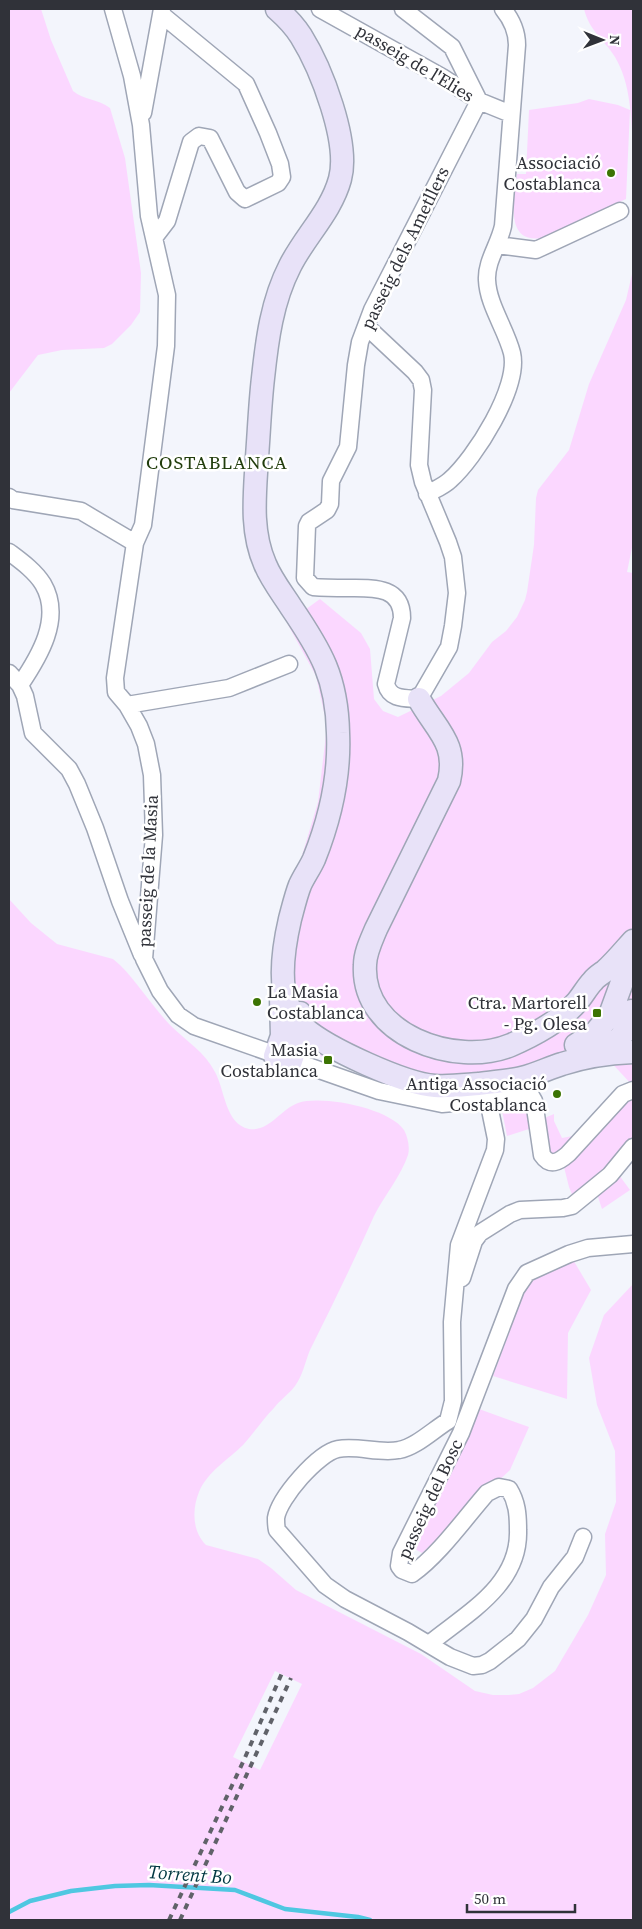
<svg xmlns="http://www.w3.org/2000/svg" width="642" height="1929" viewBox="0 0 642 1929" font-family="'Source Serif 4',serif">
  <style>
    .green { fill: #fbd7ff; fill-rule: evenodd }
    .lines { fill: none; stroke-linecap: round; stroke-linejoin: round }
    .stream { stroke: #4fc7e1; stroke-width: 4.5 }
    .street-casing { stroke: #9fa6b6; stroke-width: 19 }
    .secondary-casing { stroke: #9fa6b6; stroke-width: 25 }
    .street { stroke: #fff; stroke-width: 16 }
    .secondary { stroke: #e8e2f8; stroke-width: 22 }
    .rail { stroke: #606269; stroke-width: 4; stroke-dasharray: 6 6; stroke-linecap: butt }
    .poi-dot { fill: #3c7403; stroke: #fff; stroke-width: 2 }
    .labels { text-anchor: middle; stroke-width: 5; stroke-linejoin: round; paint-order: stroke }
    .street-label { font-size: 18px; fill: #303239; stroke: #fff }
    .poi-label { font-size: 18px; fill: #303239; stroke: #fff; text-anchor: end }
    .neighbourhood-label { font-size: 19px; letter-spacing: 1px; fill: #213d0d; stroke: #fff }
    .water-label { font-size: 19px; font-style: italic; fill: #003742; stroke: #fff }
  </style>
  <rect width="100%" height="100%" fill="#f3f5fc"/>
  <path class="green" d="M 9,9 L 41,9 L 51,40 L 73,91 C 84,100 98,99 110,108 L 125,158 L 141,273 L 140,312 L 131,325 L 112,344 L 104,348 L 62,350 L 38,355 L 9,393 Z
    M 584,9 L 633,9 L 633,147 C 631,117 631,84 615,57 C 604,39 590,32 584,9 Z
    M 589,99 L 618,105 L 630,110 L 626,199 L 541,238 C 503,244 515,195 517,174 L 526,174 L 529,110 L 578,103 Z
    M 633,253 L 633,543 L 627,572 L 633,573 L 633,1086 L 607,1058 L 401,1085 L 295,1047 L 277,1017 L 272,991 L 292,889 L 318,802 L 327,726 L 316,676 L 287,623 L 320,599 L 361,633 L 370,649 L 374,699 L 383,711 L 398,717 L 441,696 L 469,673 L 492,642 L 506,631 L 517,617 L 525,600 L 527,592 L 534,545 L 536,498 L 538,490 L 569,450 L 589,384 L 626,300 L 632,274 Z
    M 9,899 L 31,923 L 57,944 L 113,959 L 120,965 C 138,983 152,1006 170,1025 C 186,1041 205,1052 215,1072 C 225,1090 225,1124 249,1129 C 269,1132 281,1109 298,1103 C 322,1095 389,1108 404,1130 C 408,1137 410,1148 408,1155 C 401,1176 384,1196 374,1216 C 354,1261 332,1306 310,1350 C 305,1362 303,1375 295,1386 C 289,1394 280,1400 274,1408 C 263,1419 254,1433 243,1445 C 229,1459 207,1472 199,1492 C 192,1509 192,1531 206,1545 L 258,1559 L 271,1568 L 296,1590 L 421,1654 L 475,1691 L 493,1695 L 509,1695 L 519,1694 L 533,1688 L 555,1671 L 588,1615 L 606,1575 L 605,1534 L 616,1502 L 615,1451 L 597,1405 L 589,1358 L 604,1315 L 633,1284 L 633,1920 L 9,1920 ZM 275,1671 L 302,1684 L 260,1770 L 233,1757 Z
    M 633,1096 L 633,1141 L 617,1162 L 573,1197 L 569,1187 L 563,1163 L 625,1098 Z
    M 527,1099 L 532,1128 L 507,1136 L 501,1105 Z
    M 554,1114 L 554,1121 L 562,1138 L 578,1135 L 558,1153 L 552,1156 L 547,1150 L 542,1119 Z
    M 619,1175 L 630,1190 L 602,1209 L 597,1194 Z
    M 572,1258 L 591,1290 L 568,1333 L 567,1399 L 493,1376 L 527,1284 Z
    M 479,1409 L 529,1427 L 510,1470 L 422,1553 L 415,1549 Z"/>
  <g class="lines">
    <path class="stream" d="M 9,1912 L 30,1901 L 71,1891 L 115,1886 L 149,1885 L 235,1890 L 285,1909 L 358,1917 L 370,1920"/>
    <g class="street-casing">
      <path id="street" d="M 113,9 L 132,76 L 141,125 L 149,216 L 167,295 L 166,346 L 143,525 L 135,543 L 115,678 L 116,692 L 127,705 L 139,726 L 146,744 L 152,775 L 154,835 L 144,959 L 160,991 L 178,1015 L 194,1026 L 379,1091 L 442,1104 L 488,1100 L 496,1139 L 495,1150 L 459,1245 L 452,1322 L 453,1401 L 448,1421 C 433,1430 416,1447 399,1450 C 379,1454 357,1445 338,1449 C 318,1453 279,1498 276,1518 C 276,1522 276,1526 277,1530 L 325,1585 L 345,1599 L 408,1632 L 450,1657 L 473,1666 L 482,1665 L 490,1661 L 518,1639 L 534,1619 L 551,1587 L 575,1557 L 583,1537
        M 320,9 L 442,77 L 479,101 L 511,114
        M 143,113 L 162,9
        M 154,238 L 167,221 L 191,142 L 199,136 L 210,138 L 237,192 L 245,199 L 278,183 L 282,177 L 280,164 L 268,133 L 246,84 L 161,14
        M 497,245 L 536,250 L 620,211
        M 366,326 L 415,372 L 421,380 L 423,390 L 419,465 L 423,482 L 448,542 L 453,557 L 457,593 L 453,626 L 449,647 L 419,699 C 405,698 390,700 386,684 L 402,618 C 402,586 373,588 349,588 C 337,588 325,588 313,587 L 305,578 L 307,526 L 309,522 L 327,510 L 330,504 L 331,481 L 348,447 L 356,365 L 360,342 L 372,310 L 479,101 L 452,47 L 403,9
        M 427,494 C 434,490 444,486 450,480 C 475,458 520,387 512,353 C 506,329 488,305 487,280 C 486,261 499,245 503,226 L 517,45 C 517,31 512,20 503,9
        M 9,497 L 13,500 L 81,511 L 135,543
        M 9,552 C 21,561 35,571 43,584 C 63,618 39,657 20,685
        M 9,673 L 20,685 L 25,696 L 33,733 L 69,769 L 77,784 L 95,828 L 120,901 L 142,955
        M 127,705 L 229,688 L 289,664
        M 488,1100 L 526,1092 L 530,1094 L 534,1101 L 542,1155 C 550,1167 559,1162 568,1154 L 623,1094 L 633,1090
        M 462,1278 L 474,1241 L 480,1233 L 510,1214 L 520,1210 L 563,1208 L 572,1206 L 610,1175 L 633,1147
        M 429,1644 C 467,1613 520,1585 518,1530 C 518,1514 517,1502 509,1489 L 499,1487 L 487,1493 C 465,1518 439,1555 412,1574 L 402,1570 L 399,1566 L 401,1553 L 461,1433 L 516,1289 L 527,1273 L 569,1254 L 588,1248 L 633,1244"/>
    </g>
    <g class="secondary-casing">
      <path id="secondary" d="M 277,9 C 286,17 294,25 301,36 C 321,68 350,142 340,179 C 331,212 305,236 290,266 C 272,301 267,340 263,378 C 260,404 259,431 257,457 C 255,493 250,530 265,564 C 271,579 282,593 291,607 C 321,651 337,678 338,733 C 340,776 330,819 314,859 C 310,868 304,876 300,885 C 296,895 293,908 290,919 C 284,945 278,980 288,1005 C 292,1013 298,1023 304,1028 C 328,1049 405,1084 435,1086 C 449,1087 465,1085 479,1084 C 491,1082 510,1081 522,1078 C 535,1075 549,1068 562,1064 C 586,1056 608,1053 633,1052
        M 419,699 C 436,730 458,743 449,781 L 376,929 C 371,941 365,953 365,965 C 361,1035 456,1068 511,1045 C 534,1035 560,1021 577,1002 C 583,995 587,987 593,981 C 596,977 601,974 605,971 C 615,962 624,951 633,941
        M 576,1045 L 596,1032 L 610,1015 L 633,952
        M 598,1052 C 622,1039 624,1038 631,1011
        M 275,1056 L 282,1036 L 281,998
        M 291,1061 L 300,1034 L 300,1013"/>
    </g>
    <use href="#street" class="street"/>
    <use href="#secondary" class="secondary"/>
    <path class="rail" d="M 169,1920 L 243,1762 L 282,1673
      M 180,1920 L 291,1678"/>
  </g>
  <g class="poi-dot">
    <circle cx="611" cy="173" r="5"/>
    <circle cx="257" cy="1002" r="5"/>
    <rect x="592" y="1008" width="10" height="10" rx="2.5"/>
    <rect x="323" y="1055" width="10" height="10" rx="2.5"/>
    <circle cx="557" cy="1094" r="5"/>
  </g>
  <g class="labels">
    <g class="street-label">
      <text transform="translate(415 63) rotate(31)" y="6">passeig de l'Elies</text>
      <text transform="translate(405 248) rotate(-64)" y="6">passeig dels Ametllers</text>
      <text transform="translate(148 871) rotate(-87)" y="6">passeig de la Masia</text>
      <text transform="translate(430 1499) rotate(-65)" y="6">passeig del Bosc</text>
    </g>
    <g class="poi-label">
      <text x="601" y="169">Associació<tspan x="601" dy="21">Costablanca</tspan></text>
      <text x="267" y="998" text-anchor="start">La Masia<tspan x="267" dy="21">Costablanca</tspan></text>
      <text x="587" y="1009">Ctra. Martorell<tspan x="587" dy="21">- Pg. Olesa</tspan></text>
      <text x="318" y="1056">Masia<tspan x="318" dy="21">Costablanca</tspan></text>
      <text x="547" y="1090">Antiga Associació<tspan x="547" dy="21">Costablanca</tspan></text>
    </g>
    <g class="neighbourhood-label">
      <text x="217" y="469">COSTABLANCA</text>
    </g>
    <g class="water-label">
      <text transform="translate(190 1874) rotate(4)" y="7">Torrent Bo</text>
    </g>
  </g>
  <rect width="642" height="1929" fill="none" stroke="#303239" stroke-width="20"/>
  <g transform="translate(602 40) rotate(91)" stroke="#ffffff" stroke-width="4" paint-order="stroke">
  <path d="M0-4L9 19L0 12L-9 19Z" fill="#303239"/>
  <text y="-8" font-size="14" font-weight="bold" text-anchor="middle" fill="#303239">N</text>
  </g>
  <path d="M467 1904v8h108v-8" fill="none" stroke="#303239" stroke-width="2.5"/>
  <text x="474" y="1904" font-size="15" fill="#303239" stroke="#ffffff" stroke-width="4" paint-order="stroke">50 m</text>
</svg>
